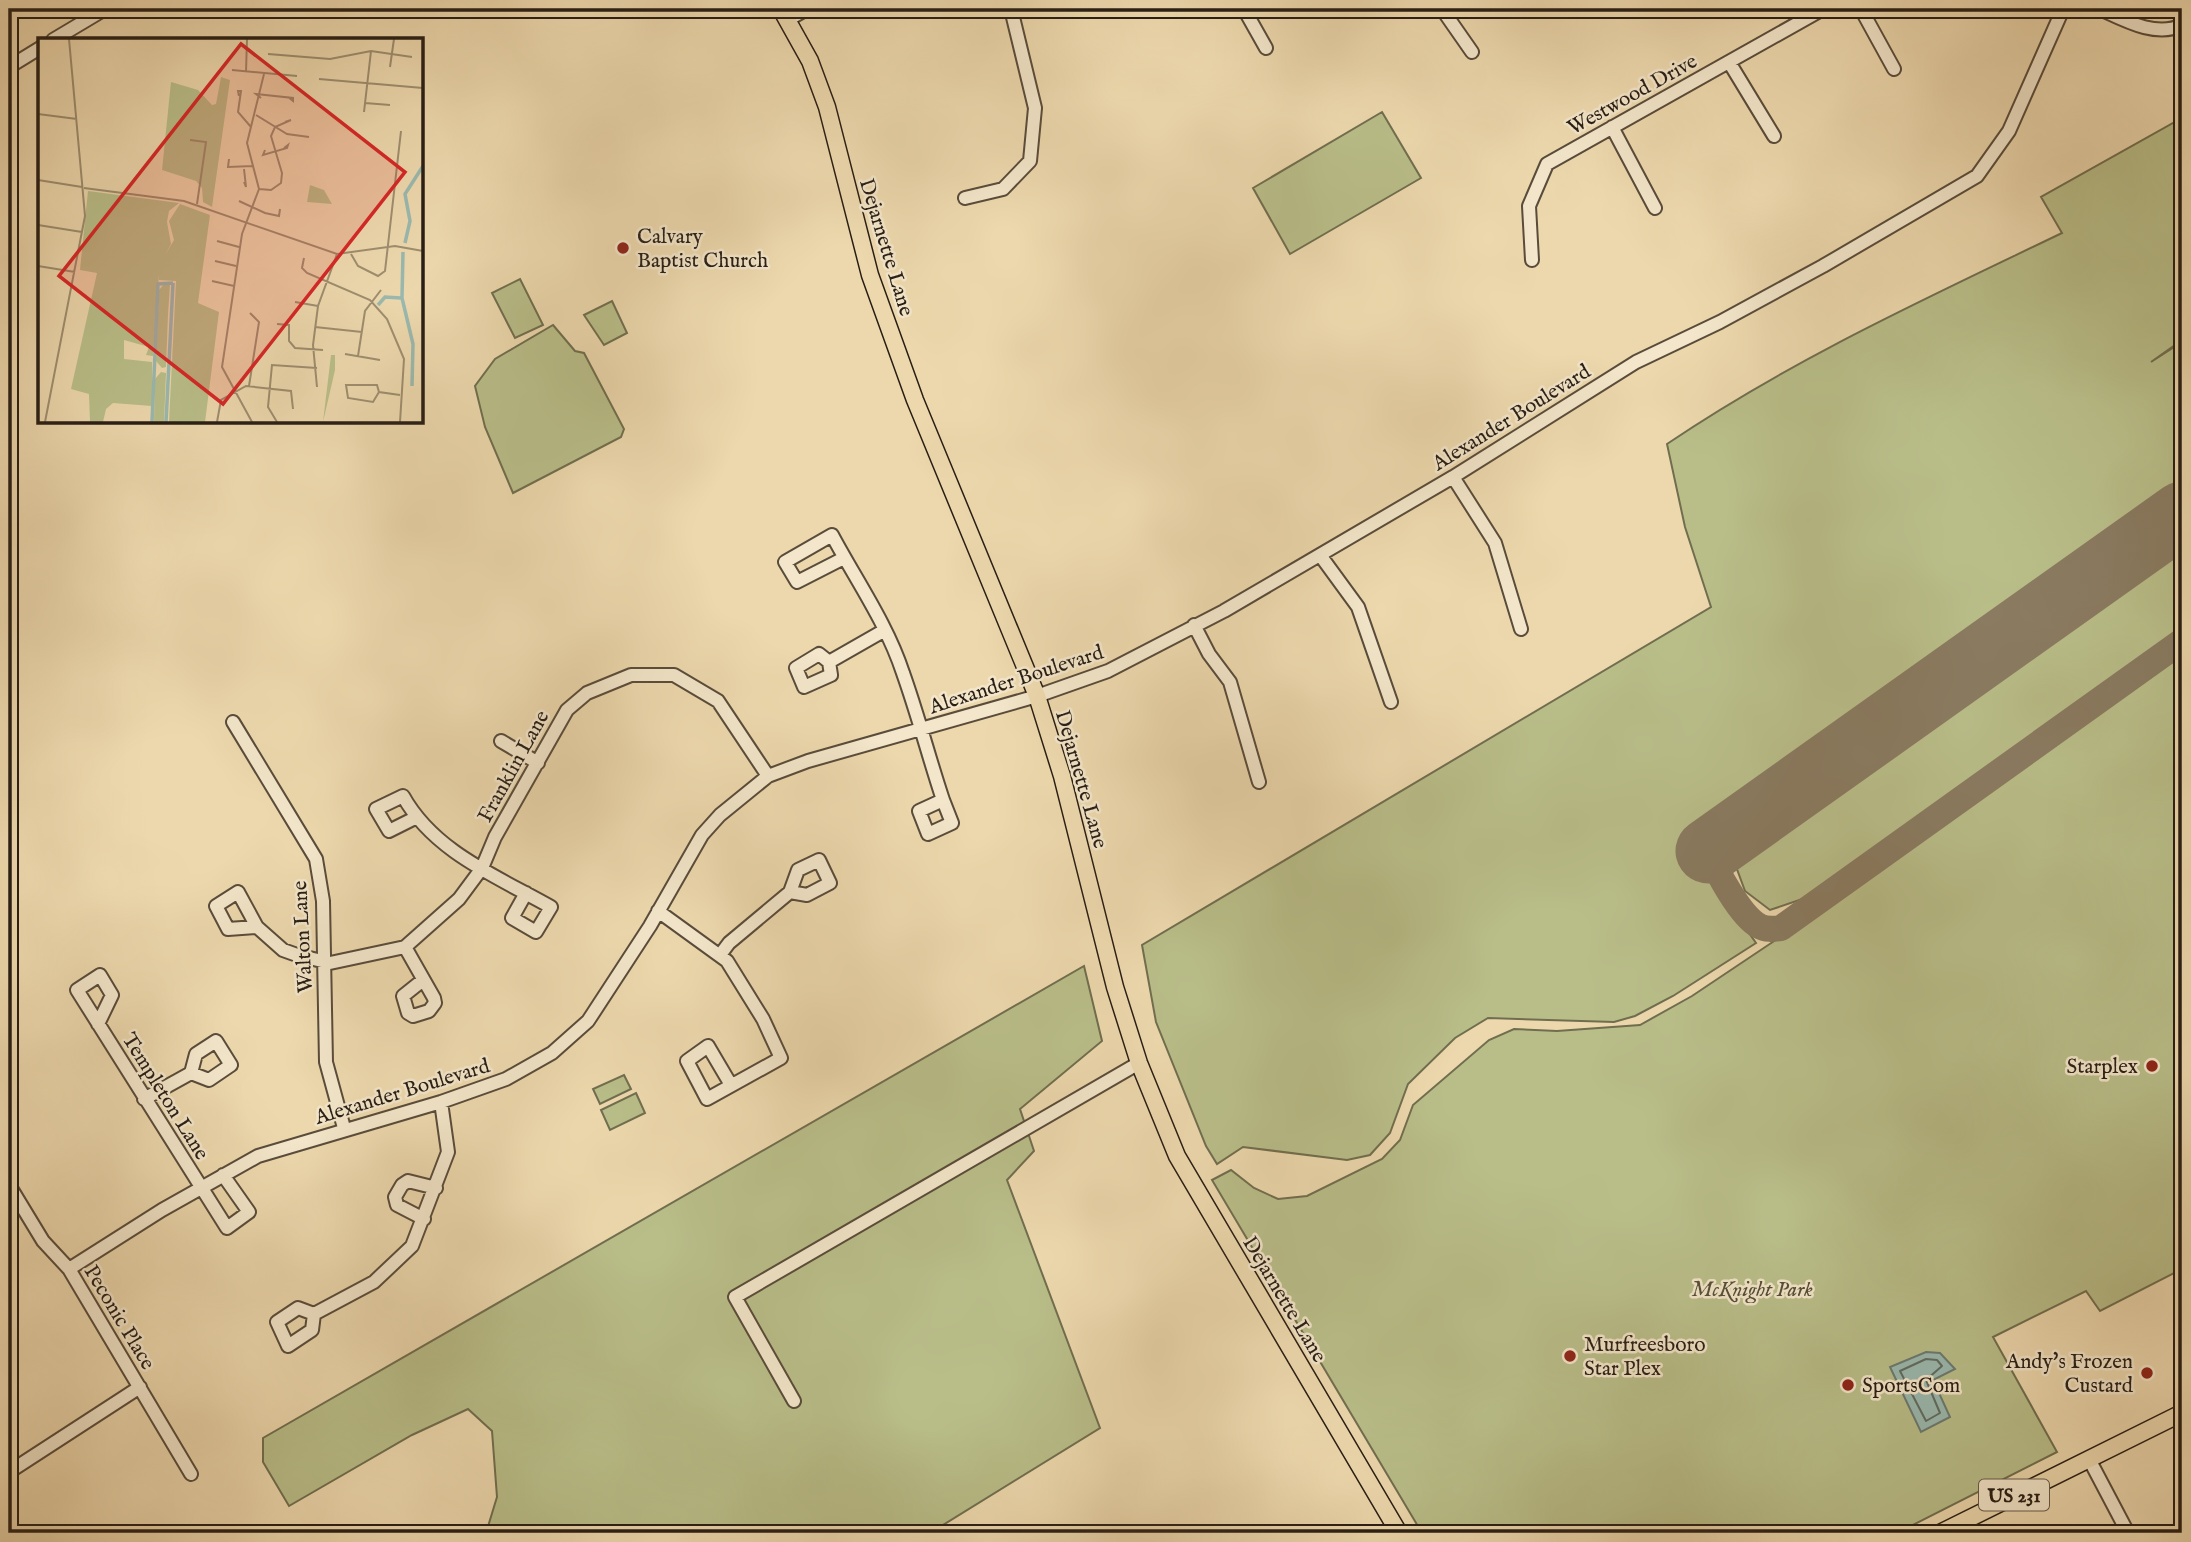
<svg xmlns="http://www.w3.org/2000/svg" width="2191" height="1542" viewBox="0 0 2191 1542" font-family="'IM FELL English',serif">
  <style>
    .green { fill: #b9be89; stroke: #706e4f; stroke-width: 2 }
    .water { fill: #9ab9af; stroke: #6c7b71; stroke-width: 2 }
    .lines { fill: none; stroke-linecap: round; stroke-linejoin: round }
    .shore { stroke: #616c62; stroke-width: 2 }
    .taxiway { stroke: #8a7b61; stroke-width: 26 }
    .runway { stroke: #8a7b61; stroke-width: 65 }
    .minor-casing { stroke: #594c3b; stroke-width: 16 }
    .major-casing { stroke: #281e15; stroke-width: 19 }
    .minor { stroke: #f3e6ca; stroke-width: 12 }
    .major { stroke: #edd8ad; stroke-width: 16 }
    .poi-dot { fill: #8f2418; stroke: #f3e6ca; stroke-width: 2.5 }
    .labels { text-anchor: middle; stroke-width: 5; stroke-linejoin: round; paint-order: stroke }
    .shield { fill: #f3e6ca; stroke: #655a4b; stroke-width: 2 }
    .shield-label { font-size: 19px; font-weight: bold; fill: #281e15 }
    .street-label { font-size: 21px; fill: #281e15; stroke: #f3e6ca }
    .poi-label { font-size: 21px; fill: #281e15; stroke: #f3e6ca; text-anchor: start }
    .park-label { font-size: 21px; font-style: italic; fill: #544e38; stroke: #f3e6ca }
    .inset-river { fill: none; stroke: #9ab9af; stroke-width: 3.5 }
    .inset-road { fill: none; stroke: #9e8e70; stroke-width: 2 }
    .view { fill: #d62828; fill-opacity: 0.15; stroke: #d62828; stroke-width: 3.5 }
    .inset-edge { fill: none; stroke: #281e15; stroke-width: 3.5 }
  </style>
  <rect width="100%" height="100%" fill="#edd8ad"/>
  <filter id="stains"><feTurbulence type="fractalNoise" baseFrequency=".00286" numOctaves="4"/><feColorMatrix values="0 0 0 0 .2 0 0 0 0 .09 0 0 0 0 .02 0 0 0 .5 -.17"/></filter>
  <radialGradient id="worn" r=".72"><stop offset=".6" stop-color="#630" stop-opacity="0"/><stop offset="1" stop-color="#630" stop-opacity=".3"/></radialGradient>
  <path class="green" d="M 1382,112 L 1421,178 L 1290,254 L 1253,188 Z
    M 2182,118 L 2182,340 L 2151,362 L 2182,342 L 2182,487 L 1685,842 L 1756,943 L 1673,996 L 1635,1016 L 1614,1022 L 1488,1018 L 1455,1038 L 1408,1084 L 1390,1133 L 1370,1155 L 1347,1160 L 1243,1147 L 1217,1164 L 1206,1146 L 1156,1022 L 1142,945 L 1711,607 L 1685,527 L 1667,444 C 1791,360 1927,298 2062,233 L 2041,197 Z
    M 520,279 L 543,325 L 515,338 L 492,293 Z
    M 612,301 L 627,333 L 604,345 L 584,315 Z
    M 553,325 L 575,351 L 584,353 L 624,429 L 621,437 L 513,493 L 485,427 L 475,386 L 495,359 Z
    M 2182,541 L 2182,632 L 1814,895 L 1770,910 L 1745,891 L 1734,861 Z
    M 2182,652 L 2182,1269 L 2100,1311 L 2086,1291 L 1993,1337 L 2057,1452 L 1897,1533 L 1422,1533 L 1212,1180 L 1231,1170 L 1254,1188 L 1278,1199 L 1307,1196 L 1382,1159 L 1400,1140 L 1413,1105 L 1489,1040 L 1514,1029 L 1557,1031 L 1640,1025 L 1692,996 L 1834,901 Z
    M 1084,966 L 1102,1041 L 1020,1109 L 1034,1151 L 1007,1180 L 1100,1428 L 930,1533 L 486,1533 L 497,1497 L 492,1431 L 468,1409 L 412,1435 L 289,1506 L 263,1462 L 263,1438 Z
    M 624,1075 L 631,1089 L 600,1104 L 593,1089 Z
    M 636,1093 L 645,1113 L 610,1130 L 601,1110 Z"/>
  <path class="water" d="M 1926,1352 L 1940,1353 L 1955,1369 L 1933,1380 L 1950,1417 L 1921,1432 L 1890,1367 Z"/>
  <g class="lines">
    <path class="shore" d="M 1926,1359 L 1937,1360 L 1942,1366 L 1926,1380 L 1940,1413 L 1926,1421 L 1900,1371 Z"/>
    <path class="taxiway" d="M 1708,851 C 1716,870 1740,916 1759,926 C 1766,930 1773,929 1781,928 L 2182,641"/>
    <path class="runway" d="M 1708,851 L 2182,514"/>
    <g class="minor-casing">
      <path id="minor" d="M 1244,9 L 1266,48
        M 1442,9 L 1472,52
        M 1861,9 L 1894,69
        M 2100,9 C 2124,20 2156,38 2182,25
        M 789,19 L 807,9
        M 53,40 L 105,9
        M 1729,62 L 1774,136
        M 9,67 L 40,48
        M 1612,127 L 1655,208
        M 965,198 L 1003,189 L 1030,161 L 1035,108 L 1011,9
        M 1532,260 L 1529,206 L 1547,164 L 1823,9
        M 1453,477 L 1495,543 L 1521,629
        M 1320,555 L 1358,607 L 1391,702
        M 844,558 L 797,582 L 785,562 L 832,535 C 856,580 887,624 903,673 C 918,715 929,758 943,800 L 919,811 L 928,834 L 952,823 L 943,800
        M 1194,625 L 1209,654 L 1230,682 L 1259,782
        M 829,662 L 831,675 L 804,687 L 796,668 L 819,654 L 829,662 L 885,630
        M 233,722 L 316,859 L 323,901 L 326,1062 L 344,1128
        M 501,741 L 538,763
        M 415,818 L 389,831 L 376,809 L 403,796 C 434,852 498,877 551,907 L 536,932 L 512,918 L 526,893
        M 658,911 L 727,961 L 763,1019 L 781,1058 L 707,1099 L 687,1061 L 708,1046 L 731,1085
        M 257,927 L 228,929 L 216,906 L 238,892 L 257,927 L 283,950 L 297,955 L 330,963 L 405,947 L 459,899 L 482,868 L 495,837 L 567,710 L 587,693 L 631,675 L 674,675 L 718,701 L 768,776
        M 405,947 L 434,998 L 435,1003 L 429,1011 L 413,1016 L 408,1013 L 403,996 L 423,980
        M 720,955 L 729,943 L 790,892 L 798,870 L 819,860 L 830,883 L 807,895 L 790,892
        M 98,1024 L 112,995 L 100,975 L 77,990 L 227,1228 L 249,1212 L 223,1175
        M 144,1099 L 191,1073 L 196,1054 L 216,1041 L 231,1065 L 209,1080 L 191,1073
        M 9,1185 L 43,1241 L 69,1269 L 191,1474
        M 424,1219 L 397,1205 L 395,1197 L 402,1185 L 408,1181 L 436,1188
        M 69,1269 L 162,1210 L 258,1156 L 441,1102 L 506,1079 L 552,1053 L 588,1021 L 650,926 L 702,835 L 720,815 L 768,776 L 808,761 L 1037,696 L 1108,671 L 1224,611 L 1453,477 L 1636,362 L 1720,322 L 1823,266 L 1977,176 L 2009,131 L 2063,9
        M 314,1314 L 312,1330 L 288,1346 L 277,1322 L 298,1308 L 314,1314 L 374,1282 L 412,1246 L 448,1152 L 441,1102
        M 794,1401 L 735,1297 L 1139,1063
        M 2089,1459 L 2128,1533
        M 9,1472 L 140,1387"/>
    </g>
    <g class="major-casing">
      <path id="major" d="M 781,9 L 810,61 L 827,107 L 870,275 L 915,400 L 1037,696 L 1062,776 L 1115,987 L 1139,1063 L 1177,1156 L 1399,1533
        M 1940,1533 L 2182,1413"/>
    </g>
    <use href="#minor" class="minor"/>
    <use href="#major" class="major"/>
  </g>
  <g class="poi-dot">
    <circle cx="623" cy="248" r="7"/>
    <circle cx="2152" cy="1066" r="7"/>
    <circle cx="1570" cy="1356" r="7"/>
    <circle cx="2147" cy="1373" r="7"/>
    <circle cx="1848" cy="1385" r="7"/>
  </g>
  <g class="labels">
    <rect class="shield" x="1979" y="1479.5" width="70" height="31" rx="5"/>
    <g class="shield-label">
      <text x="2014" y="1502">US 231</text>
    </g>
    <g class="street-label">
      <text transform="translate(1632 94) rotate(-29)" y="7">Westwood Drive</text>
      <text transform="translate(887 247) rotate(73)" y="7">Dejarnette Lane</text>
      <text transform="translate(1511 417) rotate(-32)" y="7">Alexander Boulevard</text>
      <text transform="translate(1016 679) rotate(-18)" y="7">Alexander Boulevard</text>
      <text transform="translate(513 766) rotate(-61)" y="7">Franklin Lane</text>
      <text transform="translate(1082 779) rotate(74)" y="7">Dejarnette Lane</text>
      <text transform="translate(302 937) rotate(-93)" y="7">Walton Lane</text>
      <text transform="translate(402 1091) rotate(-17)" y="7">Alexander Boulevard</text>
      <text transform="translate(166 1096) rotate(58)" y="7">Templeton Lane</text>
      <text transform="translate(1285 1299) rotate(59)" y="7">Dejarnette Lane</text>
      <text transform="translate(120 1317) rotate(59)" y="7">Peconic Place</text>
    </g>
    <g class="poi-label">
      <text x="637" y="243">Calvary<tspan x="637" dy="24">Baptist Church</tspan></text>
      <text x="2138" y="1073" text-anchor="end">Starplex</text>
      <text x="1584" y="1351">Murfreesboro<tspan x="1584" dy="24">Star Plex</tspan></text>
      <text x="2133" y="1368" text-anchor="end">Andy's Frozen<tspan x="2133" dy="24">Custard</tspan></text>
      <text x="1862" y="1392">SportsCom</text>
    </g>
    <g class="park-label">
      <text x="1752" y="1296">McKnight Park</text>
    </g>
  </g>
  <g transform="translate(38 38)">
    <rect width="385" height="385" fill="#edd8ad"/>
    <path d="M 183,39 L 192,42 L 174,169 L 165,164 L 164,150 L 158,143 L 124,132 L 133,44 L 160,52 L 174,67 L 178,66 ZM 272,147 L 286,152 L 294,166 L 269,164 ZM 50,153 L 141,165 L 131,173 L 129,184 L 133,206 L 127,217 L 136,202 L 131,183 L 142,166 L 172,177 L 160,265 L 181,274 L 167,384 L 131,384 L 138,243 L 121,242 L 121,237 L 115,318 L 108,317 L 111,309 L 86,302 L 86,321 L 114,324 L 114,368 L 75,365 L 68,371 L 65,384 L 52,384 L 51,356 L 33,351 L 59,235 L 42,232 ZM 127,245 L 132,247 L 130,277 L 128,329 L 124,330 L 118,323 L 121,252 ZM 293,317 L 297,317 L 297,332 L 285,384 ZM 123,334 L 128,335 L 126,384 L 116,384 L 117,341 Z" fill="#b9be89"/>
    <path class="inset-river" d="M 367,205 L 372,183 L 367,156 L 385,128M 365,214 L 364,260 L 375,306 L 374,348M 340,267 L 347,259 L 363,260M 114,384 L 120,246 L 135,245M 128,384 L 135,245"/>
    <path class="inset-road" d="M 230,16 L 292,21 L 333,13 L 374,19M 352,29 L 356,1M 194,32 L 259,38M 208,34 L 209,1M 281,41 L 385,50M 201,58 L 200,53 L 203,53 L 200,74 L 213,89M 223,60 L 218,56 L 255,60 L 255,63 L 250,59M 327,65 L 352,67M 326,74 L 333,13M 0,76 L 39,81M 218,77 L 249,96 L 271,99M 152,102 L 168,104 L 159,166M 227,112 L 225,117 L 249,110 L 250,107 L 246,110M 191,121 L 190,129 L 215,128M 206,131 L 208,149 L 206,144M 0,142 L 44,149M 46,150 L 146,163 L 299,216 L 357,208 L 385,213M 221,151 L 233,152 L 243,145 L 244,135 L 233,98 L 237,89 L 253,82 L 247,84M 201,163 L 227,175 L 241,178 L 242,171M 0,187 L 44,194M 179,203 L 201,209M 313,216 L 320,228 L 340,238 L 347,233 L 363,93M 266,220 L 264,230 L 269,235 L 332,262 L 349,281 L 366,321 L 362,384M 177,223 L 198,228M 0,228 L 37,234M 174,243 L 196,248M 257,264 L 280,268M 239,286 L 251,287 L 251,303 L 257,310 L 285,312M 277,289 L 324,294M 307,316 L 342,322M 320,318 L 327,273 L 343,252M 211,348 L 221,284 L 212,275M 279,349 L 275,307 L 280,268 L 299,216M 341,354 L 335,364 L 310,360 L 308,347 L 339,347 L 341,354 L 362,357M 7,384 L 47,178 L 31,1M 179,384 L 183,362 L 208,348 L 253,353 L 255,371M 214,384 L 184,329 L 204,196 L 221,151 L 209,105 L 226,36M 239,384 L 230,369 L 234,327 L 279,330"/>
    <path class="view" d="M 203,6 L 367,134 L 185,366 L 21,238 Z"/>
    <rect width="385" height="385" class="inset-edge"/>
  </g>
  <rect width="2191" height="1542" fill="none" stroke="#edd8ad" stroke-width="35"/>
  <rect x="10" y="10" width="2170" height="1521" fill="none" stroke="#281e15" stroke-width="3.5"/>
  <rect x="18" y="18" width="2156" height="1507" fill="none" stroke="#281e15" stroke-width="2"/>
  <rect width="100%" height="100%" filter="url(#stains)"/>
  <rect width="100%" height="100%" fill="url(#worn)"/>
</svg>
